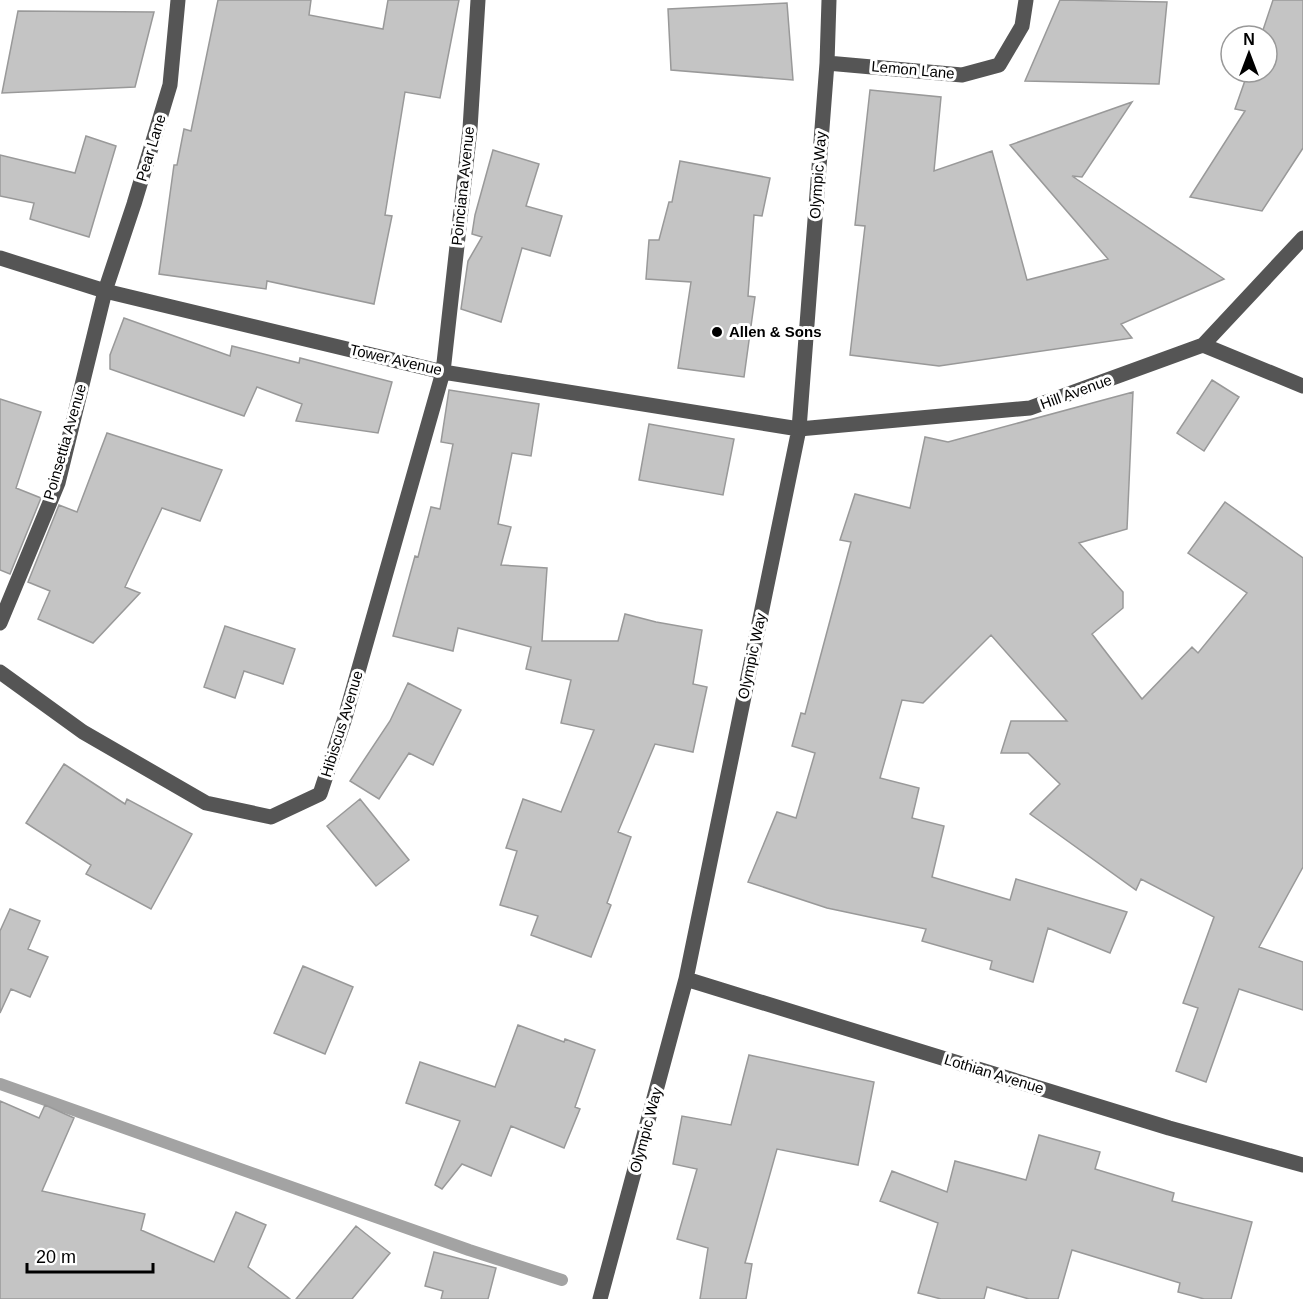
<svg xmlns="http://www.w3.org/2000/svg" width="1303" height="1299" viewBox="0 0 1303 1299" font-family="Helvetica,sans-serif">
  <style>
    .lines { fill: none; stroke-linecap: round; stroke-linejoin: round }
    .stream { stroke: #a3a3a3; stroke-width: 12 }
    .building { fill: #c4c4c4; stroke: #999; stroke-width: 1.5 }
    .minor { stroke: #555; stroke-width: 15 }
    .poi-dot { fill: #000; stroke: #fff; stroke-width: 2 }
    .labels { text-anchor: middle; stroke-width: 6; stroke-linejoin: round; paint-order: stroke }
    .street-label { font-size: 15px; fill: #000; stroke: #fff }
    .poi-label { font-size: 15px; font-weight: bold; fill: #000; stroke: #fff; text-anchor: start }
  </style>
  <rect width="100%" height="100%" fill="#fff"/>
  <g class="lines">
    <path class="stream" d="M 0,1084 L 469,1250 L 562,1280"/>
  </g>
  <path class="building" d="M 218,0 L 311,0 L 309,15 L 383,29 L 388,0 L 459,0 L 440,98 L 405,92 L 385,215 L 392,216 L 374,304 L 267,281 L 266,289 L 159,274 L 174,165 L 177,165 L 184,129 L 191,131 Z
    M 1060,0 L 1167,2 L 1159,84 L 1025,81 Z
    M 1273,0 L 1303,0 L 1303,148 L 1262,211 L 1190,197 L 1245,111 L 1235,109 L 1248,72 L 1267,72 L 1267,36 L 1261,36 Z
    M 787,3 L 793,80 L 671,70 L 668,9 Z
    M 18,11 L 154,12 L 135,87 L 2,93 Z
    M 870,90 L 941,97 L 934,171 L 992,151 L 1027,280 L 1108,259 L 1010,145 L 1132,102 L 1082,177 L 1072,176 L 1224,279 L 1121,324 L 1132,338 L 939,366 L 850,355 L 865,226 L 855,225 Z
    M 86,136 L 116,146 L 89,237 L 30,219 L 34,203 L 0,196 L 0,155 L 75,173 Z
    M 493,150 L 539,164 L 526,206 L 562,216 L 550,256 L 522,248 L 501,322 L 461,309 L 468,261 L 482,237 L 472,234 L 475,215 Z
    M 680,161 L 770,178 L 762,216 L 754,215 L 748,296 L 755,297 L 744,377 L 678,368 L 691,282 L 646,279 L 649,240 L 659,240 L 669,202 L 672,202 Z
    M 124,318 L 230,356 L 232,346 L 299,363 L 300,358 L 392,382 L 378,433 L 296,421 L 302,404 L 257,387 L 244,416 L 110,369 L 110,355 Z
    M 1212,380 L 1239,397 L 1204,451 L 1177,433 Z
    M 449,390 L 539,404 L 531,456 L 512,453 L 498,524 L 511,527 L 501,565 L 547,568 L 542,641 L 618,641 L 625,614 L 656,622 L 702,630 L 693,684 L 707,687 L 693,752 L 655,744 L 618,832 L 631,837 L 607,903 L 611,905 L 591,957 L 531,935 L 538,916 L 500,905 L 517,851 L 506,848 L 523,799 L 561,812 L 594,730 L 561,723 L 571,680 L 526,669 L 531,647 L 458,628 L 453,651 L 393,636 L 415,556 L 418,557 L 431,507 L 440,509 L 453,444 L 441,442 Z
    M 1133,392 L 1127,529 L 1079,543 L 1123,592 L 1123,608 L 1092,634 L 1142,699 L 1192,647 L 1198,653 L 1247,593 L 1188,553 L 1225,502 L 1303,558 L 1303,867 L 1259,947 L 1303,962 L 1303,1010 L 1239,989 L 1206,1082 L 1176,1071 L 1198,1008 L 1183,1003 L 1214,917 L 1141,879 L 1136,890 L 1030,814 L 1060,784 L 1028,753 L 1001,753 L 1011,721 L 1067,721 L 991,635 L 923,703 L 902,700 L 880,778 L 919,788 L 912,818 L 944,826 L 932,877 L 1010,900 L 1016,879 L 1127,912 L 1110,953 L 1048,928 L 1033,982 L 990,969 L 992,961 L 922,941 L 926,929 L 827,908 L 748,882 L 777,812 L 796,818 L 815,753 L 792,746 L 801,713 L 805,714 L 851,542 L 840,540 L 855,494 L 910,508 L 925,437 L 948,442 Z
    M 0,399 L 41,412 L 16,488 L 41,498 L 10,574 L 0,570 Z
    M 649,424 L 734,439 L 723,495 L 639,480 Z
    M 107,433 L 222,470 L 200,521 L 162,508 L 125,587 L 140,593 L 93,643 L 38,619 L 50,591 L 28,582 L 59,505 L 77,512 Z
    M 225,626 L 295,649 L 283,684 L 244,671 L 235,698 L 204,687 Z
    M 408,683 L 461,710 L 433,765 L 409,753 L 379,799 L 350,781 L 390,721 Z
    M 64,764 L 125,804 L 127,799 L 192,834 L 151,909 L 86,874 L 91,865 L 26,823 Z
    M 360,799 L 409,860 L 376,886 L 327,826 Z
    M 10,909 L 40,921 L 28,949 L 48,957 L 30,997 L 11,989 L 0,1013 L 0,931 Z
    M 303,966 L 353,987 L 325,1054 L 274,1033 Z
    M 518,1025 L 564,1042 L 565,1039 L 595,1050 L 575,1107 L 580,1109 L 564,1148 L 511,1126 L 491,1176 L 462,1164 L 442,1189 L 435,1185 L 460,1121 L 406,1103 L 420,1062 L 495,1087 Z
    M 749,1055 L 874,1082 L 858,1165 L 777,1149 L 745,1263 L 752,1264 L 746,1299 L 700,1299 L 708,1248 L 677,1239 L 697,1169 L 673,1164 L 682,1116 L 731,1125 Z
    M 0,1101 L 39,1118 L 45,1105 L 74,1118 L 42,1191 L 145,1214 L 141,1230 L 214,1262 L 236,1212 L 266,1225 L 248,1267 L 290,1299 L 0,1299 Z
    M 1039,1135 L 1100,1152 L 1095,1169 L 1174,1193 L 1172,1201 L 1252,1222 L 1231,1299 L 1204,1299 L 1178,1292 L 1180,1283 L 1072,1250 L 1058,1299 L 1029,1299 L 987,1287 L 984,1299 L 941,1299 L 918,1293 L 938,1223 L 880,1201 L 892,1171 L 947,1192 L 955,1161 L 1026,1180 Z
    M 356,1226 L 390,1253 L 352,1299 L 296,1299 Z
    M 434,1252 L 496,1268 L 488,1299 L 441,1299 L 443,1291 L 425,1286 Z"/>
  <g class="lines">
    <path class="minor" d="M 827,63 L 962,75 L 999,65 L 1022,26 L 1026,0
      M 0,258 L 105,291 L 443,372 L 799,429 L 1030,408 L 1203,345 L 1303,238
      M 1203,345 L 1303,386
      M 0,623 L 58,483 L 105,291 L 134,204 L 170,85 L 178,0
      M 0,672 L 83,732 L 206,803 L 271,817 L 320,794 L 344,721 L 443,372 L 470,129 L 478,0
      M 686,979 L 1169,1128 L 1303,1165
      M 600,1299 L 686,979 L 799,429 L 827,63 L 829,0"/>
  </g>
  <circle class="poi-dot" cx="717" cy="332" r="6"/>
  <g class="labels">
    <g class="street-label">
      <text transform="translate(913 70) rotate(5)" y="5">Lemon Lane</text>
      <text transform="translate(151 148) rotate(-73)" y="5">Pear Lane</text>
      <text transform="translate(818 175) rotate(-86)" y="5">Olympic Way</text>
      <text transform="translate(463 186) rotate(-84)" y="5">Poinciana Avenue</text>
      <text transform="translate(396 360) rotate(13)" y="5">Tower Avenue</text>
      <text transform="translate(1076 392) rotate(-20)" y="5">Hill Avenue</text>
      <text transform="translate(65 442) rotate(-74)" y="5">Poinsettia Avenue</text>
      <text transform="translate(752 656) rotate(-78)" y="5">Olympic Way</text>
      <text transform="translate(342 724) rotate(-73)" y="5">Hibiscus Avenue</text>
      <text transform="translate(994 1074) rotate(17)" y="5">Lothian Avenue</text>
      <text transform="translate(646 1130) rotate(-75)" y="5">Olympic Way</text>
    </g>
    <g class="poi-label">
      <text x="729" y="337">Allen &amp; Sons</text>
    </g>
  </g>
  <g transform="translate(1249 54)"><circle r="28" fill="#ffffff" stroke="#999999" stroke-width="1.5"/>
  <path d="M0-4.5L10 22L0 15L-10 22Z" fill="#000000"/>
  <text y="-9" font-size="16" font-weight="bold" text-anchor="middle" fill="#000000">N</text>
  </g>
  <path d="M27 1263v9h126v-9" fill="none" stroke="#000000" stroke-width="3"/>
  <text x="36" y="1263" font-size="18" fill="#000000" stroke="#ffffff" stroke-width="4.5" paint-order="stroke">20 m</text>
</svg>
